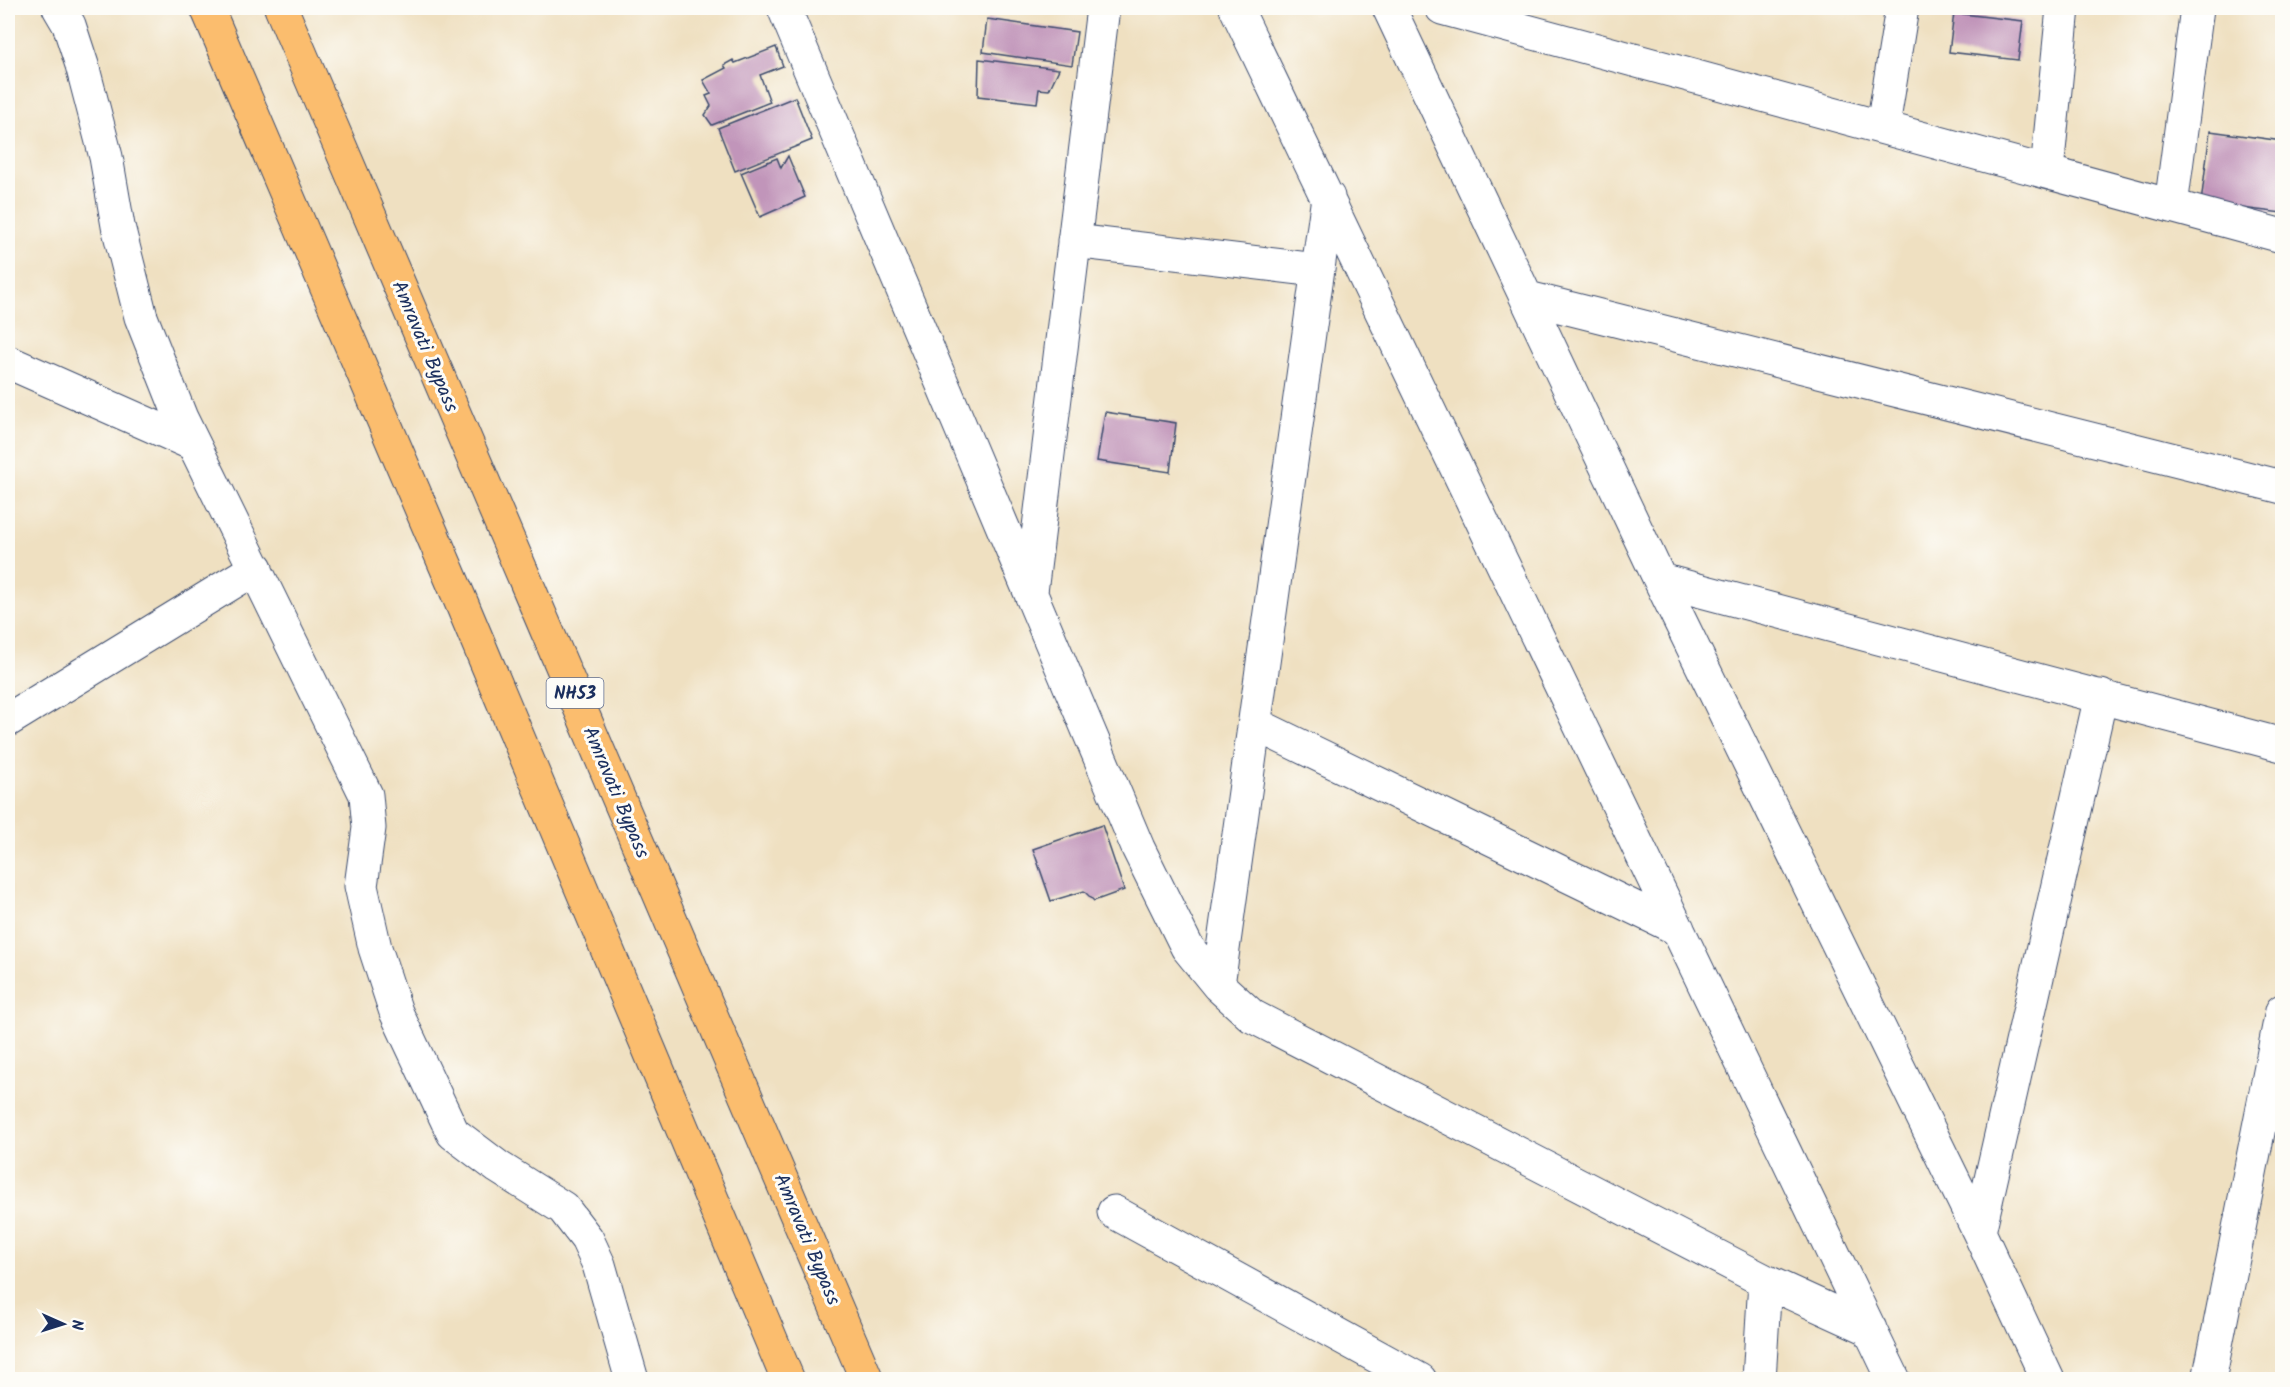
<svg xmlns="http://www.w3.org/2000/svg" width="2290" height="1387" viewBox="0 0 2290 1387" font-family="Kalam,sans-serif">
  <style>
    .building { fill: #c195ba }
    .lines { fill: none; stroke-linecap: round; stroke-linejoin: round }
    .minor-casing { stroke: #3b4a6d; stroke-width: 35 }
    .trunk-casing { stroke: #3b4a6d; stroke-width: 35 }
    .minor { stroke: #fff; stroke-width: 33 }
    .trunk { stroke: #fbbd6e; stroke-width: 33 }
    .labels { text-anchor: middle; stroke-width: 6; stroke-linejoin: round; paint-order: stroke }
    .shield { fill: #fdfcf7; stroke: #5f6c8c; stroke-width: 1.5 }
    .shield-label { font-size: 18px; font-weight: bold; fill: #1b2f5e }
    .street-label { font-size: 20px; fill: #1b2f5e; stroke: #fdfcf7 }
  </style>
  <rect width="100%" height="100%" fill="#fdfcf7"/>
  <filter id="ink" filterUnits="userSpaceOnUse"><feTurbulence type="fractalNoise" baseFrequency=".0167" numOctaves="2"/><feDisplacementMap in="SourceGraphic" scale="12" xChannelSelector="R" yChannelSelector="G"/><feConvolveMatrix kernelMatrix="1 2 1 2 8 2 1 2 1" color-interpolation-filters="sRGB"/></filter>
  <filter id="wash" filterUnits="userSpaceOnUse"><feTurbulence type="fractalNoise" baseFrequency=".008" numOctaves="4" result="noise"/><feDisplacementMap in="SourceGraphic" scale="24" xChannelSelector="R" yChannelSelector="G"/><feGaussianBlur stdDeviation="1.35" result="paint"/><feColorMatrix in="noise" values="0 0 0 0 0 0 0 0 0 0 0 0 0 0 0 0 0 1.4 0 .05"/><feComposite in="paint" operator="in"/></filter>
  <g filter="url(#wash)">
    <rect width="100%" height="100%" fill="#efe0c1"/>
    <g id="blocks">
      <path class="building" d="M 1954,13 L 2023,21 L 2018,60 L 1949,52 Z
        M 987,19 L 1077,32 L 1072,65 L 983,52 Z
        M 776,47 L 783,66 L 760,75 L 770,102 L 712,125 L 705,115 L 711,106 L 706,96 L 711,94 L 703,80 L 726,68 L 724,65 L 733,60 L 735,63 Z
        M 979,59 L 1059,69 L 1049,90 L 1039,89 L 1037,103 L 978,96 Z
        M 795,97 L 812,140 L 735,171 L 718,128 Z
        M 2210,131 L 2282,141 L 2282,213 L 2201,203 Z
        M 788,156 L 805,197 L 760,217 L 741,173 L 777,158 L 781,168 Z
        M 1105,412 L 1176,423 L 1170,472 L 1097,461 Z
        M 1102,825 L 1124,890 L 1094,901 L 1084,891 L 1051,901 L 1033,849 Z"/>
    </g>
  </g>
  <g filter="url(#ink)">
    <use href="#blocks" fill-opacity="0" stroke="#3b4a6d" stroke-width="1.5"/>
    <g class="lines">
      <g class="minor-casing">
        <path id="minor" d="M 59,8 L 69,25 L 82,65 L 106,157 L 118,226 L 141,317 L 181,418 L 366,795 L 369,828 L 361,886 L 375,948 L 396,1012 L 453,1133 L 498,1167 L 563,1208 L 587,1239 L 599,1265 L 632,1380
          M 784,8 L 1138,848 L 1187,947 L 1218,985 L 1252,1016 L 1765,1281 L 1870,1329
          M 1236,8 L 1894,1380
          M 1389,8 L 1660,580 L 1979,1232 L 2048,1380
          M 1442,8 L 2282,236
          M 1883,126 L 1902,8
          M 2047,171 L 2063,8
          M 2171,206 L 2197,8
          M 1074,241 L 1317,270
          M 1528,298 L 2282,487
          M 8,362 L 193,444
          M 1660,580 L 2282,745
          M 1031,592 L 1103,8
          M 8,720 L 256,568
          M 1255,724 L 1678,929
          M 1218,985 L 1328,197
          M 1114,1212 L 1420,1380
          M 1979,1232 L 2101,696
          M 1759,1380 L 1765,1281
          M 2209,1380 L 2282,1011"/>
      </g>
      <g class="trunk-casing">
        <path id="trunk" d="M 207,8 L 459,597 L 788,1380
          M 281,8 L 867,1380"/>
      </g>
      <use href="#minor" class="minor"/>
      <use href="#trunk" class="trunk"/>
    </g>
  </g>
  <g class="labels">
    <rect class="shield" x="546.5" y="678" width="57" height="30" rx="4.5"/>
    <g class="shield-label">
      <text x="575" y="699">NH53</text>
    </g>
    <g class="street-label">
      <text transform="translate(426 346) rotate(67)" y="7">Amravati Bypass</text>
      <text transform="translate(617 792) rotate(67)" y="7">Amravati Bypass</text>
      <text transform="translate(808 1239) rotate(67)" y="7">Amravati Bypass</text>
    </g>
  </g>
  <rect width="2290" height="1387" fill="none" stroke="#fdfcf7" stroke-width="30"/>
  <g transform="translate(63 1324) rotate(93)" stroke="#fdfcf7" stroke-width="4.5" paint-order="stroke">
  <path d="M0-4.5L10 22L0 15L-10 22Z" fill="#1b2f5e"/>
  <text y="-9" font-size="16" font-weight="bold" text-anchor="middle" fill="#1b2f5e">N</text>
  </g>
</svg>
